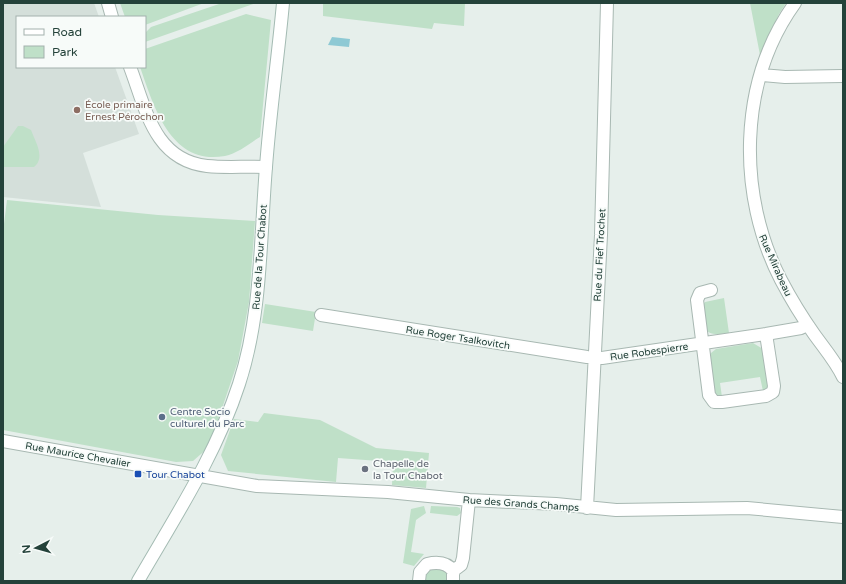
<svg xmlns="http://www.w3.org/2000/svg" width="846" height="584" viewBox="0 0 846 584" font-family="'Varela Round',sans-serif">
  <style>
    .built { fill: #d4dfda }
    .green { fill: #bfe0c8 }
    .water { fill: #8ec9d4 }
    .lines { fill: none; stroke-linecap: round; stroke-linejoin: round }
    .street-casing { stroke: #a8b8b2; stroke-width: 14 }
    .secondary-casing { stroke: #a4bbb3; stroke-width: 14 }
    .street { stroke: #fff; stroke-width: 12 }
    .secondary { stroke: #fff; stroke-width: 12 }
    .education-dot { fill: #8d6e63; stroke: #f7fbf9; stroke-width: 1.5 }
    .service-dot { fill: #5c6f8a; stroke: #f7fbf9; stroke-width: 1.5 }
    .worship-dot { fill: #6b7280; stroke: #f7fbf9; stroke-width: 1.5 }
    .transit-dot { fill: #1a4fb4; stroke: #f7fbf9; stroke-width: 1.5 }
    .labels { text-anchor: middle; stroke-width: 3.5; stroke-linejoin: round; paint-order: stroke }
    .education-label { font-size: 10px; fill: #785e54; stroke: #f7fbf9; text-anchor: start }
    .street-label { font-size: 10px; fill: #24423a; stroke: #f7fbf9 }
    .service-label { font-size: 10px; fill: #4e5e75; stroke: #f7fbf9; text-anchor: start }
    .worship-label { font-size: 10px; fill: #5b616d; stroke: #f7fbf9; text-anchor: start }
    .transit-label { font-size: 10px; fill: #164399; stroke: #f7fbf9; text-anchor: start }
  </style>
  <rect width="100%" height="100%" fill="#e6efeb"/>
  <path class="built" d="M 3,3 L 94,3 L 99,17 L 17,17 L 17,67 L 115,67 L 139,134 L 83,153 L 101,207 L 3,197 Z"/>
  <path class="green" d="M 120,3 L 204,3 L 145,25 L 145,17 L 125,17 Z
    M 222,3 L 256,3 L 145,42 L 145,33 L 151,27 Z
    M 323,3 L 465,3 L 464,26 L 434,23 L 432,29 L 323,16 Z
    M 750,3 L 786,3 L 779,14 L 760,55 Z
    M 246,14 L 271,20 L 260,137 C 250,143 237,154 225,156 C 171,166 154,107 140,67 L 145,67 L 145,49 Z
    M 18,126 L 23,126 L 31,130 C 35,141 46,158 34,167 L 3,167 L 3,147 Z
    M 7,200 L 158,215 L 255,221 L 249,302 L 238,361 L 209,447 L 193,461 L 176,462 L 3,430 L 3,232 Z
    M 724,298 L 729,333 C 703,337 704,330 702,307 L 705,302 Z
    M 265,304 L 316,312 L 313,331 L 262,323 Z
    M 753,343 L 763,349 L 769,389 L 763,391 L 760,377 L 720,383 L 722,397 L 716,396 L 709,360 L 711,353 L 716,349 Z
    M 264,413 L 320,420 L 376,448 L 429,453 L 426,488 L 392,485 L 393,462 L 338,458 L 336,482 L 228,471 L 221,455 L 234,419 L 258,422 Z
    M 424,506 L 426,513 L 416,520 L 411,552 L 424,554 L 414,566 L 403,563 L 411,509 Z
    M 431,506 L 457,507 L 460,508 L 461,513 L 457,516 L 430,513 Z
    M 430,568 L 443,568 L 448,574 L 449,581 L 424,581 L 424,575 Z"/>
  <path class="water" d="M 332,37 L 350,39 L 349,47 L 328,45 Z"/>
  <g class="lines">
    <g class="street-casing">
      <path id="street" d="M 108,3 L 112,17
        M 795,3 C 738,82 737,195 781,280 C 791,299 802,317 814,334 C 824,348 836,362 843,377
        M 130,67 C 146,109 154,160 207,166 C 227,168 246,166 266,167
        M 761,75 L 785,77 L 843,76
        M 711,290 L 700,293 L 697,300 L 709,395 L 714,402 L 722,402 L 766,396 L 773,392 L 774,386 L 766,334
        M 321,315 L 587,357 L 602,358 L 766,334 L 801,328 L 807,325
        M 3,441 L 257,486 L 388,492 L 469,500 L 556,504 L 616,510 L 747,508 L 843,517
        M 587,508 L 601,235 L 607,3
        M 419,581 L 420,572 L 427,564 C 436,562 447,562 453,571
        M 453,581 L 453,571 L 461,565 L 463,558 L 469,500"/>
    </g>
    <g class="secondary-casing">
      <path id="secondary" d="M 138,581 C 175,517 216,455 239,384 C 262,314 260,239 266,167 C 270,112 278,58 283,3"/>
    </g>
    <use href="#street" class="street"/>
    <use href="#secondary" class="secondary"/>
  </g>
  <circle class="education-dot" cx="77" cy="110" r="4"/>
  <circle class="service-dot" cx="162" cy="417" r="4"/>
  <circle class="worship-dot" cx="365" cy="469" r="4"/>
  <rect class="transit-dot" x="134" y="470" width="8" height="8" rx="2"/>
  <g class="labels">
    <g class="education-label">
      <text x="85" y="108">École primaire<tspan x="85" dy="12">Ernest Pérochon</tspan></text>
    </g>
    <g class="street-label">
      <text transform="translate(599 255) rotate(-87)" y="4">Rue du Fief Trochet</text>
      <text transform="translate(259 257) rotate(-86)" y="4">Rue de la Tour Chabot</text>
      <text transform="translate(776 265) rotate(66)" y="4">Rue Mirabeau</text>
      <text transform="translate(458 337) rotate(9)" y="4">Rue Roger Tsalkovitch</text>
      <text transform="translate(649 351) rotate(-8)" y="4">Rue Robespierre</text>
      <text transform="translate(78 454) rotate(10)" y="4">Rue Maurice Chevalier</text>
      <text transform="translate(521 503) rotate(4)" y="4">Rue des Grands Champs</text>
    </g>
    <g class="service-label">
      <text x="170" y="415">Centre Socio<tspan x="170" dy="12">culturel du Parc</tspan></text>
    </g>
    <g class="worship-label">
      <text x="373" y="467">Chapelle de<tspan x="373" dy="12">la Tour Chabot</tspan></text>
    </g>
    <g class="transit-label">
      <text x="146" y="478">Tour Chabot</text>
    </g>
  </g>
  <rect width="846" height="584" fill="none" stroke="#24423a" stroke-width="8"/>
  <rect x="16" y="16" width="130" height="52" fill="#f7fbf9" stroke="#a3b1ad"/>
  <rect x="24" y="29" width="20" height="6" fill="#ffffff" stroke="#a3b1ad"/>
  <text x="52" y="36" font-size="12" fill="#24423a">Road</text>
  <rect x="24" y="46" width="20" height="12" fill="#bfe0c8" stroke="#a3b1ad"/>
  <text x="52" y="56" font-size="12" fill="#24423a">Park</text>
  <g transform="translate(36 548) rotate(264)" stroke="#f7fbf9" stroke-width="3" paint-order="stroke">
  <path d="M0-3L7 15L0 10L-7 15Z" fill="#24423a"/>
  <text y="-6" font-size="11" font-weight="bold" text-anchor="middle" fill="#24423a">N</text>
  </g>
</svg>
